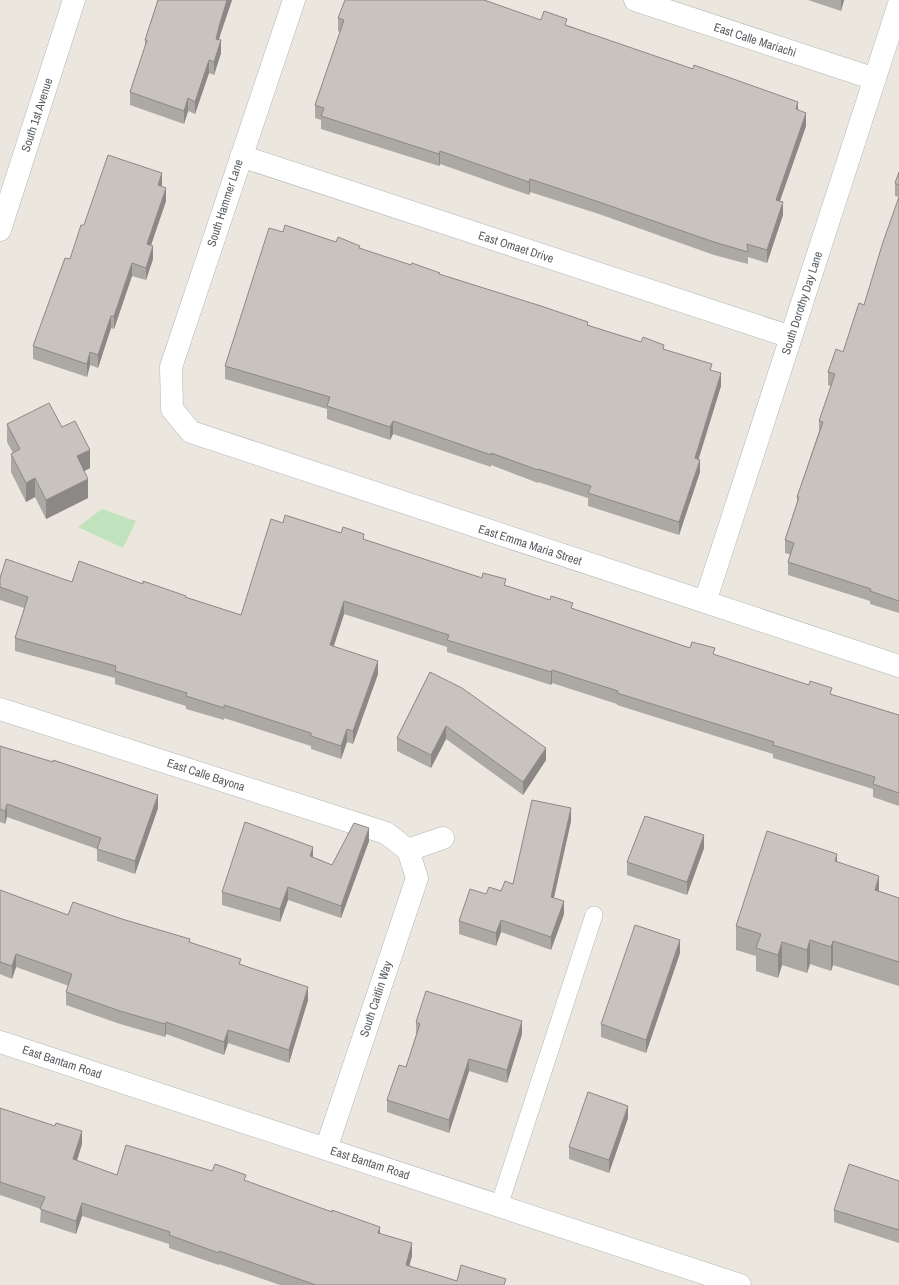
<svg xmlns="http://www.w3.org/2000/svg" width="899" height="1285" viewBox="0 0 899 1285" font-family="'Archivo Narrow',sans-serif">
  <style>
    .green { fill: #c0e2bc }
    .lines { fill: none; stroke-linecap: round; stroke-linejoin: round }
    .service-casing { stroke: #b2b6ba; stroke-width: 18 }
    .minor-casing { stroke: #b2b6ba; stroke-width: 23 }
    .service { stroke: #fff; stroke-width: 17 }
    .minor { stroke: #fff; stroke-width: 22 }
    .wall { fill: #aca8a4 }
    .shaded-wall { fill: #8c8886 }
    .building { fill: #c8c3bf; stroke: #8c8886 }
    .labels { text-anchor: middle; stroke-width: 3; stroke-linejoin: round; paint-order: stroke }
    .street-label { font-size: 12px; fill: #585c60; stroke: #fff }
  </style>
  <rect width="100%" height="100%" fill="#ebe7df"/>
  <path class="green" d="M 102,509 L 136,521 L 123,548 L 78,527 Z"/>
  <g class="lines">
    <g class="service-casing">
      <path id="service" d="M 499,1206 L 594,915"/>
    </g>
    <g class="minor-casing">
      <path id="minor" d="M 294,0 L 171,367 L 172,409 L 191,432 L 899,666
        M 635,0 L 875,79
        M 241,156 L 791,337
        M 0,230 L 74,0
        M 705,602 L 899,4
        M 0,709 L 386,833 L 408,850
        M 408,850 L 443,838
        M 0,1042 L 740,1285
        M 326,1149 L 417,878 L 408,850"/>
    </g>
    <use href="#service" class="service"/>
    <use href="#minor" class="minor"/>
  </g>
  <path class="wall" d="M 158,0 L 232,0 L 219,39 L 221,53 L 214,75 L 209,73 L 195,114 L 188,111 L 184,124 L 130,105 L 130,92 L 145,47 L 145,40 Z
    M 808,0 L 844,0 L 841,11 Z
    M 338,18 L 541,20 L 567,25 L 798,110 L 806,126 L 780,201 L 783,215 L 767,263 L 748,257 L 748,264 L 714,255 L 599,214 L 530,192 L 529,195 L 440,164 L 439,166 L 321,129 L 321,120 L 315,118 L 315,105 L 340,32 L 338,31 Z
    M 899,172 L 899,613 L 870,604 L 870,601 L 788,575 L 788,562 L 791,555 L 785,553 L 785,540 L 797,502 L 797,497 L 819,431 L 819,421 L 831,386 L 828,385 L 828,372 L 843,352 L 864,305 L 899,197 L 895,196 L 895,183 Z
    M 162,186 L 166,201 L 151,245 L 153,259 L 146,280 L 132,276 L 114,329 L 111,328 L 98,368 L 90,365 L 87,377 L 33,359 L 33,346 L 70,259 L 84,225 Z
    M 283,232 L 336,242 L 360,249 L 440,275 L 588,325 L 664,350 L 712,371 L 721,386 L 698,459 L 700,472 L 679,535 L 588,506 L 588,498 L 538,482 L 538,483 L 491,465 L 491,467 L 393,434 L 390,440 L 327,419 L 327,409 L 225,379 L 225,366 Z
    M 7,424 L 62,427 L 90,468 L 84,471 L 88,498 L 46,519 L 35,497 L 26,502 L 11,472 L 11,454 L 13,453 L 7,442 Z
    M 283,523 L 341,533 L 364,540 L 506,586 L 690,648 L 715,655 L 832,695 L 899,715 L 899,806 L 873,797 L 873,789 L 773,758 L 773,754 L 617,705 L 617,704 L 552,683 L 551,685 L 447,652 L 447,647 L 344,614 L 334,646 L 378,674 L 353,744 L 347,742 L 341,759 L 311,749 L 311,746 L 224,718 L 224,720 L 186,709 L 186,706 L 115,684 L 115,678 L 15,651 L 15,638 L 24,608 L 0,600 L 0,578 L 72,582 L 143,584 L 241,615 Z
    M 430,672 L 546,760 L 523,795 L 446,739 L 431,768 L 397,751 L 397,738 Z
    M 0,746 L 158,808 L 135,874 L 97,861 L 97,849 L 7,817 L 5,824 L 0,822 Z
    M 571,821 L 554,898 L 564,914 L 551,950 L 501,932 L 496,946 L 459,934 L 459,921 L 486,894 L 501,891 L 513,884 Z
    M 369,841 L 341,918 L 288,900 L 280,922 L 222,905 L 222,892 L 313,857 L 332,865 Z
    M 704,848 L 687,895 L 627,875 L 627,862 Z
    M 837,862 L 879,891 L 899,898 L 899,986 L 833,965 L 831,971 L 810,964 L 807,973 L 782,965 L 778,978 L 756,971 L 756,956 L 736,950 L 736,926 Z
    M 0,890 L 68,915 L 122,919 L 190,942 L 241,965 L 308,1000 L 289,1063 L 228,1043 L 224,1055 L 166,1034 L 165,1037 L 120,1024 L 66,1005 L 66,992 L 69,986 L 16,967 L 12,979 L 0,974 Z
    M 680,953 L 646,1053 L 601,1037 L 601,1024 Z
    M 416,1022 L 522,1034 L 507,1083 L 469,1071 L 449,1133 L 387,1112 L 387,1100 L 406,1067 L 416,1035 Z
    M 0,1108 L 82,1144 L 77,1161 L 117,1175 L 212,1171 L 246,1181 L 380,1234 L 412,1256 L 409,1266 L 457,1281 L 506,1285 L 280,1285 L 219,1264 L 219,1265 L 169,1248 L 169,1244 L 82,1216 L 76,1234 L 40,1222 L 41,1209 L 0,1195 Z
    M 628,1118 L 609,1173 L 569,1159 L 569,1147 Z
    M 899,1181 L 899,1243 L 834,1222 L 834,1210 Z"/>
  <path class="shaded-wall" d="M 227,0 L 232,0 L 220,35 L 216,51 L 216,39 L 220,23 Z
    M 841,0 L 844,0 L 841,11 Z
    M 221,40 L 221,53 L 214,75 L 214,62 Z
    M 209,60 L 209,73 L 195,114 L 195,102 Z
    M 188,98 L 188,111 L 184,124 L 184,111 Z
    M 798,102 L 798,115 L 796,109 Z
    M 806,113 L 806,126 L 776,212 L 776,200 Z
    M 440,151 L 440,164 L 439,166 L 439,154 Z
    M 162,173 L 162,186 L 158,185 Z
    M 530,179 L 530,192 L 529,195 L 529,182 Z
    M 166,188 L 166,201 L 147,257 L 147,244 Z
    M 783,202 L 783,215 L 767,263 L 767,250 Z
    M 153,246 L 153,259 L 146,280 L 146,268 Z
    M 132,263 L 132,276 L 114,329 L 114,316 Z
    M 111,316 L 111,328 L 98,368 L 98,355 Z
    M 90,352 L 90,365 L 87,377 L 87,364 Z
    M 721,373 L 721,386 L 695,471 L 695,458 Z
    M 393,421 L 393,434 L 390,440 L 390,427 Z
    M 90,450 L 90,468 L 77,475 L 77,456 Z
    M 700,460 L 700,472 L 679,535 L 679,522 Z
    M 35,478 L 35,497 L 26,502 L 26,483 Z
    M 88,479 L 88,498 L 46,519 L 46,500 Z
    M 344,601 L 344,614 L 330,657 L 330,645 Z
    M 378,661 L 378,674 L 353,744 L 353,731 Z
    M 552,670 L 552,683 L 551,685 L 551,672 Z
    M 446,726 L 446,739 L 431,768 L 431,755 Z
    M 347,729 L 347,742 L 341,759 L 341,746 Z
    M 546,748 L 546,760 L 523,795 L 523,782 Z
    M 158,795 L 158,808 L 135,874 L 135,861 Z
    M 7,804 L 7,817 L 5,824 L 5,811 Z
    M 571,808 L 571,821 L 551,910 L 551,897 Z
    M 369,828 L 369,841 L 341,918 L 341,906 Z
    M 704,835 L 704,848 L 687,895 L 687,882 Z
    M 313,847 L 313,860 L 310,856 Z
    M 837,854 L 837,877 L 835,861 Z
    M 879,876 L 879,899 L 875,890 Z
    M 288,887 L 288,900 L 280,922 L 280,909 Z
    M 564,901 L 564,914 L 551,950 L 551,937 Z
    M 501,920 L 501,932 L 496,946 L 496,933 Z
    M 680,940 L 680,953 L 646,1053 L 646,1040 Z
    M 810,940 L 810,964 L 807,973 L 807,950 Z
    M 833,941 L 833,965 L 831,971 L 831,947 Z
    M 782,942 L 782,965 L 778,978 L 778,955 Z
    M 16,954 L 16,967 L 12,979 L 12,966 Z
    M 308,987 L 308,1000 L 289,1063 L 289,1050 Z
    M 522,1021 L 522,1034 L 507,1083 L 507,1070 Z
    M 166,1022 L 166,1034 L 165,1037 L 165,1024 Z
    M 228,1030 L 228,1043 L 224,1055 L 224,1042 Z
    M 469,1059 L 469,1071 L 449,1133 L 449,1120 Z
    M 628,1106 L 628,1118 L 609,1173 L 609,1160 Z
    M 82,1131 L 82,1144 L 73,1172 L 73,1159 Z
    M 82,1203 L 82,1216 L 76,1234 L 76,1221 Z
    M 380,1227 L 380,1239 L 378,1233 Z
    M 412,1243 L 412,1256 L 406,1278 L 406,1265 Z"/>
  <path class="building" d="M 158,0 L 227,0 L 220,23 L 216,39 L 221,40 L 214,62 L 209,60 L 195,102 L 188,98 L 184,111 L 130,92 L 147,40 L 145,40 Z
    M 345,0 L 484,0 L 541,20 L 544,11 L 567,19 L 565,25 L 693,69 L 694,65 L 798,102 L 796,109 L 806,113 L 776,200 L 783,202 L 767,250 L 747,244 L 748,252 L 714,242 L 599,202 L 530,179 L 529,182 L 440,151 L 439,154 L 321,116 L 324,108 L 315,105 L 344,20 L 338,18 Z
    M 108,155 L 162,173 L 158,185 L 166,188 L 147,244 L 153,246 L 146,268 L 132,263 L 114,316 L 111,316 L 98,355 L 90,352 L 87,364 L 33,346 L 65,258 L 70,259 L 81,225 L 84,225 Z
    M 899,172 L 899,185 L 895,183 Z
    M 899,197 L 899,601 L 870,591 L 871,589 L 788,562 L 794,543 L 785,540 L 799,497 L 797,497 L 823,422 L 819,421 L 835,374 L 828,372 L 836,349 L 843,352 L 859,303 L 864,305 L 883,242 Z
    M 285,225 L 336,242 L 338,237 L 360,246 L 359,248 L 411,265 L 412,263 L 440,273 L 439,274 L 541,306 L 588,322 L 587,325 L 641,342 L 643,337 L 664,345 L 663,349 L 712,364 L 710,370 L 721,373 L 695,458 L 700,460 L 679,522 L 588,493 L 591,486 L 538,469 L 538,470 L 491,453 L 491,455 L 393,421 L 390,427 L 327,406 L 330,397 L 225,366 L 269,228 L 283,232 Z
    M 49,403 L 62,427 L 75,421 L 90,450 L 77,456 L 88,479 L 46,500 L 35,478 L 26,483 L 11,454 L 20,449 L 7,424 Z
    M 285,515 L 341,533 L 343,527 L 364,534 L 363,539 L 482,578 L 483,573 L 506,579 L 504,585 L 550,600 L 551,596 L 573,603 L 571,608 L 690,648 L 692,642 L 715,648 L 713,654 L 809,685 L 810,681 L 832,688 L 830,694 L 899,715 L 899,793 L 873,784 L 875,777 L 773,745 L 774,742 L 617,693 L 618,691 L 552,670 L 551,672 L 447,640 L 449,635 L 344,601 L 330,645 L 378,661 L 353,731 L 347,729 L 341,746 L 311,736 L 311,733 L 224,705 L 224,708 L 186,696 L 187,693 L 115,671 L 116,666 L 15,638 L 28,597 L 0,587 L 0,578 L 6,559 L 72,582 L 79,561 L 143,584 L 143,581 L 186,596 L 185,597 L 241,615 L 271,519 L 283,523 Z
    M 430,672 L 462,688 L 546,748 L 523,782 L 446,726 L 431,755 L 397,738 Z
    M 0,746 L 53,762 L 53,760 L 158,795 L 135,861 L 97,849 L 101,838 L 7,804 L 5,811 L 0,809 Z
    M 532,800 L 571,808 L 551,897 L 564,901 L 551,937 L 501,920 L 496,933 L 459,921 L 470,889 L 486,894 L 489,887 L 501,891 L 505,881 L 513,884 Z
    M 645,816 L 704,835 L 687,882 L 627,862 Z
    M 245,822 L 313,847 L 310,856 L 332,865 L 354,823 L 369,828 L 341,906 L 288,887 L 280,909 L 222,892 Z
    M 767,831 L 837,854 L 835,861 L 879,876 L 875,890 L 899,898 L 899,962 L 833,941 L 831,947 L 810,940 L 807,950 L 782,942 L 778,955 L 756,948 L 761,934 L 736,926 Z
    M 0,890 L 68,915 L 73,902 L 122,919 L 190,939 L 189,942 L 241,959 L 239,964 L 308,987 L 289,1050 L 228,1030 L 224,1042 L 166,1022 L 165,1024 L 120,1011 L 66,992 L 72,974 L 16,954 L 12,966 L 0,962 Z
    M 635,925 L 680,940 L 646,1040 L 601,1024 Z
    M 426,991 L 522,1021 L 507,1070 L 469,1059 L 449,1120 L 387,1100 L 399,1065 L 406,1067 L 420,1024 L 416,1022 Z
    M 588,1092 L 628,1106 L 609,1160 L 569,1147 Z
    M 0,1108 L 55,1126 L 56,1123 L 82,1131 L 73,1159 L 117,1175 L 126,1145 L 212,1171 L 215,1164 L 246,1175 L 244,1180 L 332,1212 L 332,1210 L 380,1227 L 378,1233 L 412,1243 L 406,1265 L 457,1281 L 461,1265 L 506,1279 L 504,1285 L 316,1285 L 219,1251 L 219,1253 L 169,1235 L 170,1232 L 82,1203 L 76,1221 L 40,1209 L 45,1197 L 0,1182 Z
    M 849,1164 L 899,1181 L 899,1230 L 834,1210 Z"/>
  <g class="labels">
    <g class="street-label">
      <text transform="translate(755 40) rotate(18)" y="4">East Calle Mariachi</text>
      <text transform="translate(37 115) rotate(-72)" y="4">South 1st Avenue</text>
      <text transform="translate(225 203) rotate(-72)" y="4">South Hammer Lane</text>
      <text transform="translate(516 247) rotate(18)" y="4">East Omaet Drive</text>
      <text transform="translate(802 303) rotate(-72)" y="4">South Dorothy Day Lane</text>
      <text transform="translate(530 545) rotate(18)" y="4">East Emma Maria Street</text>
      <text transform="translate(206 775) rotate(18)" y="4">East Calle Bayona</text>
      <text transform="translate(376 999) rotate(-72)" y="4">South Caitlin Way</text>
      <text transform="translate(62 1062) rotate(18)" y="4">East Bantam Road</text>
      <text transform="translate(370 1163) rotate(18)" y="4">East Bantam Road</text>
    </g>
  </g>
</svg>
